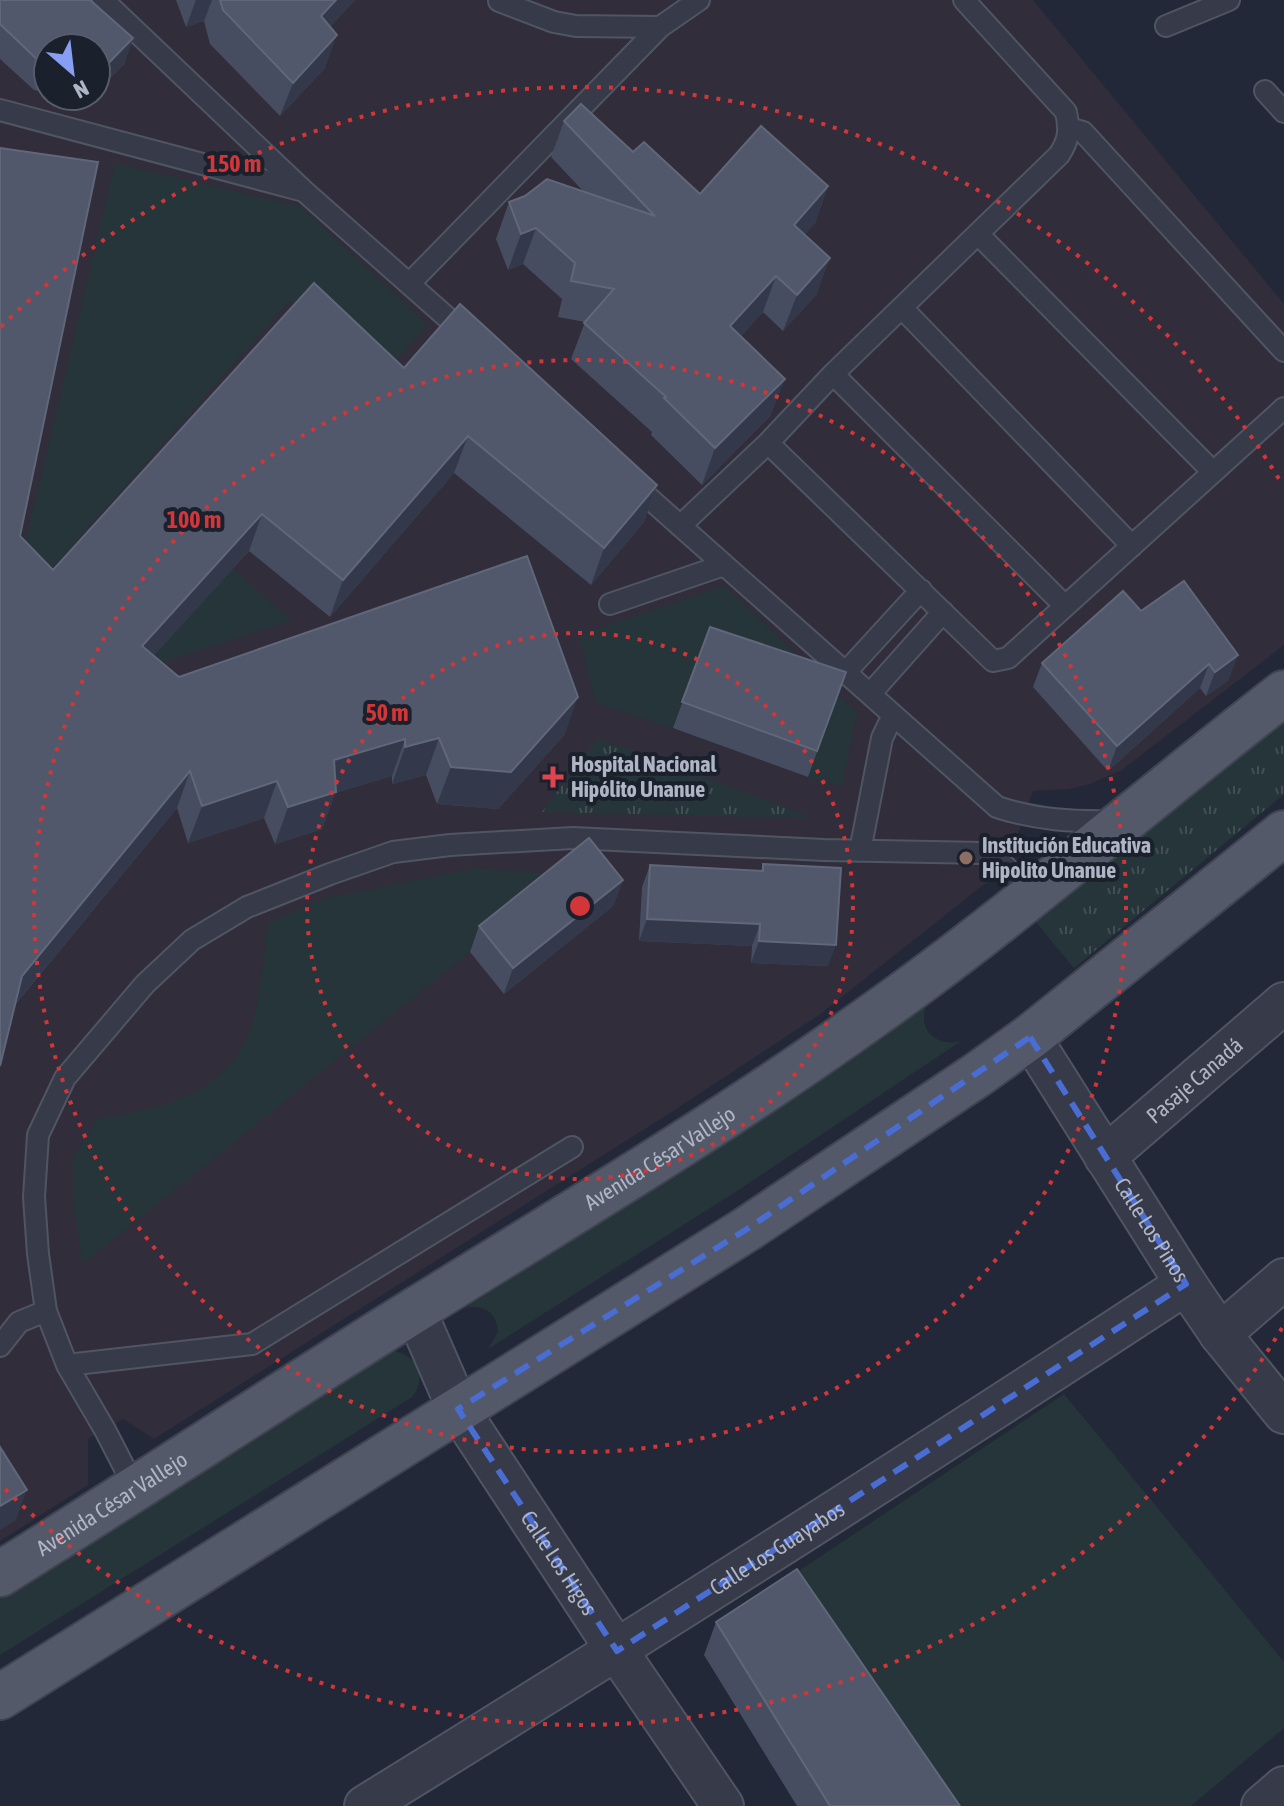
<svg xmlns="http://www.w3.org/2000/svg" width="1284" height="1806" viewBox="0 0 1284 1806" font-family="'Asap Condensed',sans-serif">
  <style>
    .medical { fill: #312d3a; fill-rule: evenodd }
    .grass { fill: url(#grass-tufts) }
    .park { fill: #25353a }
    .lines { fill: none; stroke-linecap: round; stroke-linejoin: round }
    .lane-casing { stroke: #505563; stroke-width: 24 }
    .street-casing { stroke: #505563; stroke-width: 44 }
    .primary-casing { stroke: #3f4352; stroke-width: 48 }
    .lane { stroke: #363a49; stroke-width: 20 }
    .street { stroke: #363a49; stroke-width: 40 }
    .primary { stroke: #545969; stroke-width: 44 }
    .wall { fill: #464d60 }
    .shaded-wall { fill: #33394b }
    .building { fill: #51586b; stroke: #606779; stroke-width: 2 }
    .marked { fill: none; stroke: #496dd2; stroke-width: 6; stroke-dasharray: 16 10; stroke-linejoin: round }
    .ring { fill: none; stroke: #d23638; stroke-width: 4; stroke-dasharray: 4 8 }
    .health-dot { fill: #e0444e; stroke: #1b202d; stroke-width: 3 }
    .education-dot { fill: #8d6e63; stroke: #1b202d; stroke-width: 3 }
    .labels { text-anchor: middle; stroke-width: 8; stroke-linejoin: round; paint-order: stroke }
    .poi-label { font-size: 22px; font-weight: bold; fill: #b0b5c5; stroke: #1b202d; text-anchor: start }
    .street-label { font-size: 22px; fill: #b0b5c5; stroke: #1b202d }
    .centre { fill: #d23638; stroke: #1b202d; stroke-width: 4 }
    .ring-label { font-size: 24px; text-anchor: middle; font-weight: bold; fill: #d23638; stroke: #1b202d; stroke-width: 8; stroke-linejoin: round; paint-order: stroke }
  </style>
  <defs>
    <pattern id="grass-tufts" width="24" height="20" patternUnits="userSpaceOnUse" patternTransform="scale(2)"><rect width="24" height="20" fill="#25353a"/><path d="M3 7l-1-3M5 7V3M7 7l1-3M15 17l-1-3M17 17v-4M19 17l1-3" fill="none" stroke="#425055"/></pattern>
  </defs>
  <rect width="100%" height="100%" fill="#222838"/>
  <path class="medical" d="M 0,0 L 1033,0 L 1284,304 L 1284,645 L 1122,770 L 1090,784 L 1070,789 L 1033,791 L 1006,867 L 819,1015 L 670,1113 L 154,1439 L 123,1419 L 88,1439 L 88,1485 L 0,1541 ZM 48,48 L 96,48 L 96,96 L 48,96 Z"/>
  <path class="grass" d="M 1284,708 L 1284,794 L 1074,968 L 1032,917 Z
    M 597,738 L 814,818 L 542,812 Z"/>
  <path class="park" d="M 115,163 L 299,206 L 428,324 L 385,373 L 289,301 L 32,591 L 17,577 Z
    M 233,568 L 291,620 L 141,669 Z
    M 725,586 L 857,713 L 842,786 L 808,777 L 836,698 L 701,653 L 673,728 L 595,702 L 579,635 Z
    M 476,868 L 565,875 L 83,1264 L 73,1205 L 73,1158 L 98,1118 C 167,1109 236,1091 255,1014 C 262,984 264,953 268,923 L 322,899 Z
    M 928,1002 C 915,1027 935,1048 961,1041 L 740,1189 L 488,1349 L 498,1332 C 497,1312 483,1304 465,1308 L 710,1152 Z
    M 393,1351 C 417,1355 428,1377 412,1397 L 0,1655 L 0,1595 L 386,1352 Z
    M 1064,1394 L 1284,1662 L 1284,1728 L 1191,1806 L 942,1806 L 788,1578 Z"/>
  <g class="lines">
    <g class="lane-casing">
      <path id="lane" d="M 103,0 L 304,191 L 468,336
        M 499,1 L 554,22 L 576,26 L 660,27 L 699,0
        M 1166,26 L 1229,0
        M 1265,91 L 1284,112
        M 0,110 L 300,190
        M 1069,128 L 1083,132 L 1284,351
        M 979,235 L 1213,472
        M 409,284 L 660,27
        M 903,309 L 1132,546
        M 833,374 L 1065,606
        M 768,443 L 993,661 L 1008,658 L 1284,408
        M 632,483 L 997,807 C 1036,820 1074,822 1115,821
        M 680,526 L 768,443 L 833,374 L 1059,155 C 1069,140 1070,130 1066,112 L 964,0
        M 610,604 L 724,565
        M 845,673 L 921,590
        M 870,694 L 943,612
        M 860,851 L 882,738 L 893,715
        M 0,1346 L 19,1322 L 46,1311
        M 67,1365 L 252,1344 L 572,1147
        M 136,1490 L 105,1430 L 67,1365 L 46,1311 L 38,1254 L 34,1197 L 38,1135 L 65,1078 L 145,984 L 192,940 L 247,907 L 330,874 L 393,852 L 450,845 L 573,838 L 824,850 L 984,853 L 1006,867 L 1026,898"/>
    </g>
    <g class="street-casing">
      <g id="street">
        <path id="s1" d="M 1030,1037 L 1186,1284 L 1220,1334 L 1284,1413"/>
        <path id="s2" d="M 1105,1157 L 1284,1003"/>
        <path id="s3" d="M 415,1310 L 458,1409 L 617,1651 L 723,1806"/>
        <path d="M 1220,1334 L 1284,1279"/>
        <path id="s4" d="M 365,1806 C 641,1636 914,1462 1186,1284"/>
        <path d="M 1262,1806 L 1284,1787"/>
      </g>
    </g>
    <g class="primary-casing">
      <g id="primary">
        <path id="s5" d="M 0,1574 C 140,1487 277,1396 417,1309 C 570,1214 724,1122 871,1017 C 1014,916 1146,800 1284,693"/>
        <path d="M 0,1697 L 747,1229 L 977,1075 L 1030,1037 L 1284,833"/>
      </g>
    </g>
    <use href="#lane" class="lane"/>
    <use href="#street" class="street"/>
    <use href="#primary" class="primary"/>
  </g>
  <path class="wall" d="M 0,0 L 133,38 L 124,64 L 96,92 L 96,48 L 48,48 L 48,93 L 34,90 L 0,59 Z
    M 176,0 L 355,0 L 330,27 L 325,68 L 280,116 L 210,44 L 204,21 L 186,27 Z
    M 63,96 L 92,96 L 88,101 Z
    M 564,121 L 633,152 L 700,194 L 828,186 L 815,223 L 804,235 L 817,294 L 783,331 L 763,312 L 741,336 L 771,415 L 702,485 L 651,435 L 652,432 L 571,359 L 585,322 L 558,317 L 562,299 L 523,264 L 508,270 L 496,239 L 509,202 L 584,192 L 551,157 Z
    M 404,368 L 657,485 L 644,522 L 591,585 L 454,473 L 330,617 L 249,551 L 154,655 L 179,677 L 565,734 L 498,809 L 437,804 L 426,775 L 392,784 L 392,776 L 335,793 L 322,829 L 275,844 L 264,818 L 188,843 L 177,808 L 15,1005 L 20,536 L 53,570 Z
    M 1141,611 L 1229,680 L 1206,696 L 1200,688 L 1108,771 L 1033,687 L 1042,663 Z
    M 710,627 L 846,672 L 808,777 L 673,728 Z
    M 763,864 L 828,966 L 751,963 L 752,946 L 639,941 L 642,887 L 650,865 L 761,871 Z
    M 623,880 L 613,906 L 504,994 L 470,952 L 479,926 Z
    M 716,1622 L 960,1806 L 797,1806 L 704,1655 Z"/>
  <path class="shaded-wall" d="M 196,0 L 212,0 L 204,21 L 186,27 Z
    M 336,0 L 355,0 L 309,50 L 321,16 Z
    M 337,35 L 325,68 L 280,116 L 293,83 Z
    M 133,38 L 124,64 L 96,92 L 96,78 L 97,75 Z
    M 828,186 L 815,223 L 781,261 L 794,225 Z
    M 536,228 L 523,264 L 508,270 L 521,234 Z
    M 830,258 L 817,294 L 783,331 L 797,295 Z
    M 776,276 L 763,312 L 717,362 L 730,326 Z
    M 785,379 L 771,415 L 702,485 L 715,448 Z
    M 468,436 L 454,473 L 330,617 L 343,580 Z
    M 657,485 L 644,522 L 591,585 L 604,548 Z
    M 262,514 L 249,551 L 129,683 L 142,646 Z
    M 1238,655 L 1229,680 L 1206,696 L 1215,672 Z
    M 1209,664 L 1200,688 L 1108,771 L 1117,746 Z
    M 578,697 L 565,734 L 498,809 L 437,804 L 451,767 Z
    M 439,738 L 426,775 L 392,784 L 405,747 Z
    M 405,739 L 392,776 L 335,793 L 322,829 L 275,844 L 288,807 L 334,760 Z
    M 190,771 L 177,808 L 8,1013 L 22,976 Z
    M 277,781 L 264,818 L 188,843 L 202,806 Z
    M 623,880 L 613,906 L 504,994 L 513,968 Z
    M 647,919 L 760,924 L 752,946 L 639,941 Z
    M 759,941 L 836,945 L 828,966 L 751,963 Z
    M 27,1490 L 16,1520 L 0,1530 L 0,1506 Z"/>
  <path class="building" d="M 0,0 L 90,0 L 133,38 L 97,75 L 96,74 L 96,48 L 48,48 L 48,66 L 43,65 L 0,24 Z
    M 220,0 L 336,0 L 321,16 L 337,35 L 293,83 L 223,10 Z
    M 581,104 L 633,152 L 644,142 L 700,194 L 761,126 L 828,186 L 794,225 L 830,258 L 797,295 L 776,276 L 730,326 L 785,379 L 715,448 L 664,398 L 666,397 L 584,323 L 614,289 L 571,281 L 575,263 L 536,228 L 521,234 L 509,202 L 525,196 L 547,179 L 655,216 L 564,121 Z
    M 0,148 L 98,162 L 20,536 L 53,570 L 314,283 L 404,368 L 460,304 L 657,485 L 604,548 L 468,436 L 343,580 L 262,514 L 142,646 L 179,677 L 527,556 L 578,697 L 511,772 L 451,767 L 439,738 L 405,747 L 405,739 L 334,760 L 336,792 L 288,807 L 277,781 L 202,806 L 190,771 L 22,976 L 0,1066 Z
    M 1184,581 L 1238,655 L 1215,672 L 1209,664 L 1117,746 L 1042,663 L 1123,591 L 1141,611 Z
    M 710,627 L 846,672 L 817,751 L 682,702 Z
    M 589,838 L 623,880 L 513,968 L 479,926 Z
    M 763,864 L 841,868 L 836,945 L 759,941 L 760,924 L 647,919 L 650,865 L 763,871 Z
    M 0,1447 L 27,1490 L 0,1506 Z
    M 797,1569 L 960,1806 L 830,1806 L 716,1622 Z"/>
  <path class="marked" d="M 1030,1037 L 1186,1284 L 617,1651 L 458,1409 L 747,1229 Z"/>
  <g class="ring">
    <circle cx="580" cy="906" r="273"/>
    <circle cx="580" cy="906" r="546"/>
    <path d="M1282 1328A819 819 0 0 1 1 1485M1 327A819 819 0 0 1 1282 484"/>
  </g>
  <path class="health-dot" d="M549 765h8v8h8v8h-8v8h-8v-8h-8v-8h8z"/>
  <circle class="education-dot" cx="966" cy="858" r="8"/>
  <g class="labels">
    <g class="poi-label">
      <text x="571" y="772">Hospital Nacional<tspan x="571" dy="25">Hipólito Unanue</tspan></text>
      <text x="982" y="853">Institución Educativa<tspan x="982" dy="25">Hipolito Unanue</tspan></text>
    </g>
    <g class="street-label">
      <text dy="8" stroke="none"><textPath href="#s2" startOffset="118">Pasaje Canadá</textPath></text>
      <text dy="8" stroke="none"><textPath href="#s5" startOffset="780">Avenida César Vallejo</textPath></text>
      <text dy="8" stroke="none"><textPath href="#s1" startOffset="228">Calle Los Pinos</textPath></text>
      <text dy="8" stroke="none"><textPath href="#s5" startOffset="132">Avenida César Vallejo</textPath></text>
      <text dy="8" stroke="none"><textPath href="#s4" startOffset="486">Calle Los Guayabos</textPath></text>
      <text dy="8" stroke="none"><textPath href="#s3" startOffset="292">Calle Los Higos</textPath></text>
    </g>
  </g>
  <circle cx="580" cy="906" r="12" class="centre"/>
  <g class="ring-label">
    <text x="234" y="172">150 m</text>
    <text x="194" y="528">100 m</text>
    <text x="387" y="721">50 m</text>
  </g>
  <g transform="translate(72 72) rotate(152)"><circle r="38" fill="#1b202d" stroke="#575c6a" stroke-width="2"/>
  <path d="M0-6L14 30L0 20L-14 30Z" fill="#879ff3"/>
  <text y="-12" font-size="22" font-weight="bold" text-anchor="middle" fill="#b0b5c5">N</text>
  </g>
</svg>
